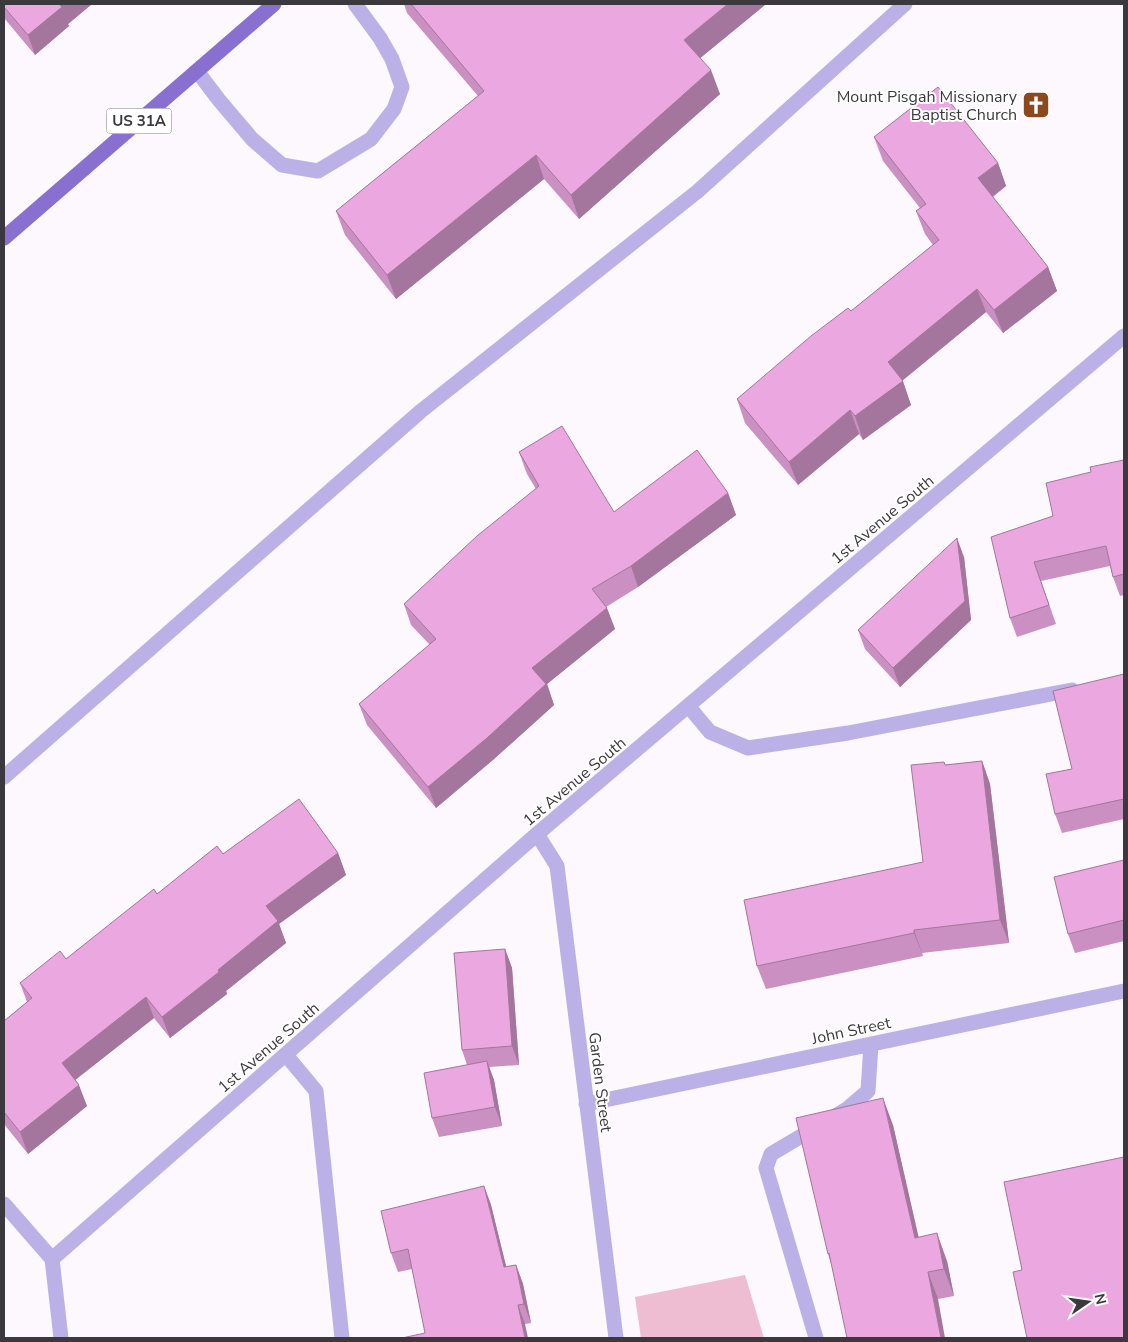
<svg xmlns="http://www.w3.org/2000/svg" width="1128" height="1342" viewBox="0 0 1128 1342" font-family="'Nunito Sans',sans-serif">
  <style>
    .green { fill: #efbdd2 }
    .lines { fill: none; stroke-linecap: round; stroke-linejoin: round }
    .minor { stroke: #bbb1e6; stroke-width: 15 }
    .major { stroke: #8970d0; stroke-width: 15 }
    .wall { fill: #c990c1 }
    .shaded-wall { fill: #a4759d }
    .building { fill: #eaa7e0; stroke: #a4759d }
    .labels { text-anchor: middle; stroke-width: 4; stroke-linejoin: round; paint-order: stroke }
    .shield { fill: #fff; stroke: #767478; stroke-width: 1 }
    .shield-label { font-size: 15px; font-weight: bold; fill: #3c393e }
    .poi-label { font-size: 16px; fill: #3c393e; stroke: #fff; text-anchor: end }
    .street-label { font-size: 16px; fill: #3c393e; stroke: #fff }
  </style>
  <rect width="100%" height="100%" fill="#fcf8fe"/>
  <path class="green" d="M 745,1275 L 764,1338 L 641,1338 L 635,1297 Z"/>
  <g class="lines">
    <path class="minor" d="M 197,71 L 219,100 L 252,139 L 282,165 L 318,171 L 371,139 L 394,109 L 402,87 L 392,59 L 380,38 L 355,4
      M 689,707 L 710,732 L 748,748 L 848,733 L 1072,690
      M 4,777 L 421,411 L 698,191 L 905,4
      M 537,834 L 557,866 L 616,1338
      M 286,1055 L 316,1091 L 342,1338
      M 586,1104 L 1124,991
      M 4,1204 L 52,1259 L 61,1338
      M 52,1259 L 537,834 L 1124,336
      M 816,1338 L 766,1168 L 771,1154 L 847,1109 L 868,1091 L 871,1044"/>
    <path class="major" d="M 4,238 L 274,4"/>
  </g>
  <path class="wall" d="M 4,4 L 92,4 L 68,24 L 69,26 L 35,55 L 4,18 Z
    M 404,4 L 766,4 L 700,58 L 720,94 L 579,219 L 544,179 L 396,299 L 345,235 L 336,211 L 478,96 L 407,13 Z
    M 874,137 L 998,163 L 1006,186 L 993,197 L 1048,267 L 1057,291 L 1003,333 L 986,312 L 902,381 L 911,405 L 863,440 L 859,434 L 798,485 L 745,423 L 737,399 L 851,311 L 933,245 L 925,234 L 916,211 L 920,208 L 883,161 Z
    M 519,452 L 614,512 L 728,493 L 736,515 L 638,587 L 606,607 L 615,629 L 547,684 L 554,705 L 494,759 L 436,808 L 367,725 L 359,704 L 430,645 L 411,625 L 404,604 L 536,489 L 527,474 Z
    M 1124,460 L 1124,595 L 1120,596 L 1113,577 L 1110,566 L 1041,581 L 1056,624 L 1017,637 L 1010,618 L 1053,516 L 1091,472 Z
    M 964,557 L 971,620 L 900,687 L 865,649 L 858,630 Z
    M 1124,674 L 1124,819 L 1062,833 L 1055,814 Z
    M 982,761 L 990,784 L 1009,943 L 922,953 L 923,956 L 766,989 L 757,966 L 923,862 L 944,762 L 945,765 Z
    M 338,853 L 346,875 L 279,924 L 286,943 L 226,991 L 227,994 L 170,1038 L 154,1018 L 75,1080 L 87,1106 L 28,1154 L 4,1124 L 4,1021 L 27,1002 L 20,983 L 66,959 L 223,854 Z
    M 1124,860 L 1124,941 L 1075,953 L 1068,934 Z
    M 505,949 L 512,968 L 519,1065 L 489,1067 L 494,1080 L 502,1126 L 439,1137 L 432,1118 L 467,1065 L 462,1050 Z
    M 893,1125 L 918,1237 L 947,1261 L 954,1296 L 938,1299 L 832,1267 L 828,1254 Z
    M 484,1186 L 491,1205 L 506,1267 L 516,1265 L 523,1284 L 531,1323 L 525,1324 L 425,1333 L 412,1269 L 398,1272 L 391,1253 Z"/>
  <path class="shaded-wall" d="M 62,4 L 92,4 L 68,24 L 69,26 L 35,55 L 28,35 Z
    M 728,4 L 766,4 L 693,64 L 684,40 Z
    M 711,70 L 720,94 L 579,219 L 571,195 Z
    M 536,155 L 544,179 L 396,299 L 387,275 Z
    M 998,163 L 1006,186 L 986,201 L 978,178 Z
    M 1048,267 L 1057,291 L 1003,333 L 994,310 Z
    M 977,289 L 986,312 L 898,384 L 903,381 L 911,405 L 863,440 L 855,416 L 888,362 Z
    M 850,410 L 859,434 L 798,485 L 789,462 Z
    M 728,493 L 736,515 L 638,587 L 631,566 Z
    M 957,538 L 964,557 L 971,620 L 900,687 L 893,668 Z
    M 607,608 L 615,629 L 547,684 L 554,705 L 494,759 L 436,808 L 428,787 L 532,668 Z
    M 982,761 L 990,784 L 1009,943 L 1000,920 Z
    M 338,853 L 346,875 L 279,924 L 286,943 L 226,991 L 227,994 L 170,1038 L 162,1017 L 218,970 L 266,906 Z
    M 914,930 L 922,953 L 923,956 L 914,933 Z
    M 505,949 L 512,968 L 519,1065 L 512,1046 Z
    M 146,997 L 154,1018 L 70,1084 L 62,1063 Z
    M 487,1061 L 494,1080 L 502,1126 L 495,1107 Z
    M 79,1085 L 87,1106 L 28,1154 L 20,1132 Z
    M 883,1098 L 893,1125 L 925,1265 L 915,1238 Z
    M 484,1186 L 491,1205 L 511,1286 L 504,1267 Z
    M 937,1233 L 947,1261 L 954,1296 L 944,1269 Z
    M 516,1265 L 523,1284 L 531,1323 L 524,1304 Z
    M 928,1272 L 938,1299 L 945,1338 L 941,1338 Z
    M 518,1305 L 525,1324 L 528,1338 L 525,1338 Z"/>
  <path class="building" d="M 4,4 L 62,4 L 60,5 L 62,7 L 28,35 L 4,7 Z
    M 411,4 L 728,4 L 684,40 L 711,70 L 571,195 L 536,155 L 387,275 L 336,211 L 484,91 Z
    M 938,87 L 998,163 L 978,178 L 1048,267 L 994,310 L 977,289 L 888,362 L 903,381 L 855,416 L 850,410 L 789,462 L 737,399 L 811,336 L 848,308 L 851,311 L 939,240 L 916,211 L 926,204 L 874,137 Z
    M 562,426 L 614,512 L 697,450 L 728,493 L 631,566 L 592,589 L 607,608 L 532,668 L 546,684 L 487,738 L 428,787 L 359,704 L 436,639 L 404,604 L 477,536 L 539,486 L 519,452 Z
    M 1124,460 L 1124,574 L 1113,577 L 1106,546 L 1034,562 L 1049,605 L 1010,618 L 991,537 L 1053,516 L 1046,483 L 1091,472 L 1090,467 Z
    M 957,538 L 965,601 L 893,668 L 858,630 Z
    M 1124,674 L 1124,799 L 1055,814 L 1046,774 L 1072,769 L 1053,691 Z
    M 982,761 L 1000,920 L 914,930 L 914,933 L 757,966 L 744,900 L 923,862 L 911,765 L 944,762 L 945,765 Z
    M 299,799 L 338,853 L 266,906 L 278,921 L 218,970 L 219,972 L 162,1017 L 146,997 L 62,1063 L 79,1085 L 20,1132 L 4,1112 L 4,1021 L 32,998 L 20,983 L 60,951 L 66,959 L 154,889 L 157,894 L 217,846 L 223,854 Z
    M 1124,860 L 1124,920 L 1068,934 L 1054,877 Z
    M 505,949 L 512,1046 L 462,1050 L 454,953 Z
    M 487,1061 L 495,1107 L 432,1118 L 424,1073 Z
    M 883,1098 L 915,1238 L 937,1233 L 944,1269 L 928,1272 L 941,1338 L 847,1338 L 829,1253 L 828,1254 L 796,1118 Z
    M 1124,1157 L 1124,1338 L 1027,1338 L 1013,1272 L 1022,1270 L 1004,1182 Z
    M 484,1186 L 504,1267 L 516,1265 L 524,1304 L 518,1305 L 525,1338 L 402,1338 L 425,1333 L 408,1249 L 391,1253 L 381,1211 Z"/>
  <defs>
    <g id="church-square" transform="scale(1.4375)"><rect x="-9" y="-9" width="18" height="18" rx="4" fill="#8c481e" stroke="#fff"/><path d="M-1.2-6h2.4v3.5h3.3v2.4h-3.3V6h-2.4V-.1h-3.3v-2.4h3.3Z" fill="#fff"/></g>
  </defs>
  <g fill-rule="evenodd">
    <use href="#church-square" x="1036" y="105"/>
  </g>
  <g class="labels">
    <rect class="shield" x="106.5" y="108.5" width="65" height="25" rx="4"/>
    <g class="shield-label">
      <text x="139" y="126">US 31A</text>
    </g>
    <g class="poi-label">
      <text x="1017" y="102">Mount Pisgah Missionary<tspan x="1017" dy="18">Baptist Church</tspan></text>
    </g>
    <g class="street-label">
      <text transform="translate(882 519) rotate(-40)" y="6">1st Avenue South</text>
      <text transform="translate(574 781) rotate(-40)" y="6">1st Avenue South</text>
      <text transform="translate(851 1030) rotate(-12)" y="6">John Street</text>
      <text transform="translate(268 1047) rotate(-41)" y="6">1st Avenue South</text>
      <text transform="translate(601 1082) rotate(83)" y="6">Garden Street</text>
    </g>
  </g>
  <rect width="1128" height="1342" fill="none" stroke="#3c393e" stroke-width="10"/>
  <g transform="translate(1088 1302) rotate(77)" stroke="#ffffff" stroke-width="4" paint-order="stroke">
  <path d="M0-4L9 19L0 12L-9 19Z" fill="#3c393e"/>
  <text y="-8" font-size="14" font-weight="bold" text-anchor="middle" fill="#3c393e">N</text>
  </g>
</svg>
